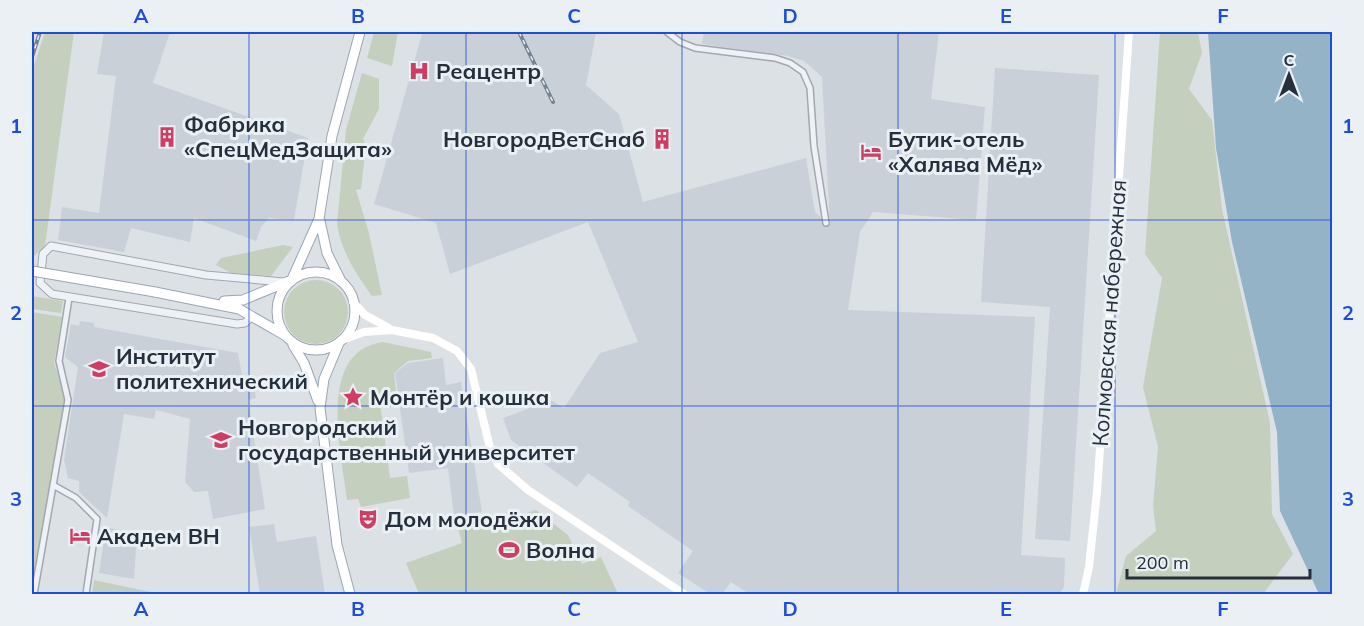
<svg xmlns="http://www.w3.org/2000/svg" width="1364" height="626" viewBox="0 0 1364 626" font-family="Mulish,sans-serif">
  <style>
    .built { fill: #cad0d8 }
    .green { fill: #c4d0bd }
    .water { fill: #95b3c7 }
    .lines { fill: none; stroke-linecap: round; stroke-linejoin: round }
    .minor-casing { stroke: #a1a8b0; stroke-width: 8 }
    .tertiary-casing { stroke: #a1a8b0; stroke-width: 9 }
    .primary-casing { stroke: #9ba6b2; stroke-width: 11 }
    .minor { stroke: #eef1f5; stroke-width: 5 }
    .tertiary { stroke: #eef1f5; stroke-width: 7 }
    .secondary { stroke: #fff; stroke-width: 8 }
    .primary { stroke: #fff; stroke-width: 9 }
    .rail-casing { stroke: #758290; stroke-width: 4 }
    .rail { stroke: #ebf0f4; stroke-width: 1.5; stroke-dasharray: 4.5; stroke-linecap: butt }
    .primary-bridge-casing { stroke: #9ba6b2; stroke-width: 11; stroke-linecap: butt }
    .primary-bridge { stroke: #fff; stroke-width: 9 }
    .grid { fill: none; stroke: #1d4ed8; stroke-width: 1.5; stroke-opacity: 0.55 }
    .labels { text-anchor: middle; stroke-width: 6; stroke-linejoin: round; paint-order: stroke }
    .poi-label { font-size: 22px; font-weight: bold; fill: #25303c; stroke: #ebf0f4; text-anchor: start }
    .street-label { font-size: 22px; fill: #25303c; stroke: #ebf0f4 }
    .neatline { fill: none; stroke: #1d4ed8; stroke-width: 2 }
    .grid-label { font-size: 20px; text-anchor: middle; font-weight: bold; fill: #1d4ed8 }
  </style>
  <rect width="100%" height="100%" fill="#dce1e6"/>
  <path class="built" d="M 104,32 L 170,32 L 153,83 L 308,138 L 294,220 L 269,218 L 261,227 L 256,241 L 194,218 L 190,242 L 131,228 L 124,252 L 58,240 L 62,207 L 99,213 L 116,76 L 97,74 Z
    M 414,32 L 596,32 L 586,85 L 619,114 L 643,202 L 806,158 L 815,212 L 830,226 L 822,77 L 804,61 L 788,56 L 702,44 L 704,32 L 939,32 L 931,99 L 985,107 L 976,220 L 873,212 L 860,232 L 848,310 L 1035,317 L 1021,555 L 1065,558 L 1064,587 L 1059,594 L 749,594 L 731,582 L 722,594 L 710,594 L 678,573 L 693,551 L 628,506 L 630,502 L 588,473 L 577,487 L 511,440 L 503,418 L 551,400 L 564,408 L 600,353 L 638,342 L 588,222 L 450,274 L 436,223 L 374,204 L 422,34 Z
    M 995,68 L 1099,75 L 1070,541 L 1035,539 L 1050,307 L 981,302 Z
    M 80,321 L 94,323 L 94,327 L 238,353 L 243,381 L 253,380 L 256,398 L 248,400 L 265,509 L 213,519 L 208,491 L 194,492 L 185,482 L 190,419 L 156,410 L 154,419 L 124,414 L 107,518 L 79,492 L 79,481 L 68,478 L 64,460 L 78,367 L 65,357 L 71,324 L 79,326 Z
    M 443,358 L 446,385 L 461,382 L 482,512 L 454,515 L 448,468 L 409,473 L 395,373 L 408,363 Z
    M 274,524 L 277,542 L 316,536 L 325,594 L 260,594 L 249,527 Z
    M 103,527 L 137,533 L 134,579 L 99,573 L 104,540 Z"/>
  <path class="green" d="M 45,32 L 74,32 L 45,246 L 32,258 L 32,71 Z
    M 374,32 L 398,32 L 392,66 L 367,58 Z
    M 1160,32 L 1198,32 L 1202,53 L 1189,89 L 1212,120 L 1222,209 L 1270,423 L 1272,514 L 1293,554 L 1263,594 L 1116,594 L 1126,556 L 1156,531 L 1153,506 L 1158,447 L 1143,387 L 1162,278 L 1145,254 Z
    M 362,73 L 379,79 L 379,109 L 363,139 L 366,145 L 361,189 L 356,190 L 369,233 L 382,295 L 372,296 C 356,274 341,251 337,224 L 346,130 Z
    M 283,245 L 293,247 L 271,276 L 231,273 L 216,265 L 221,258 Z
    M284 312a32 32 0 1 1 64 0a32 32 0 1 1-64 0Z
    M 32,296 L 63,301 L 61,313 L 32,309 Z
    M 32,312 L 62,317 L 54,363 L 66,399 L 32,589 Z
    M 383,342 L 431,352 L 432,358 L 408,361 L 394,373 L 397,401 L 380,403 L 390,478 L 407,476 L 410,498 L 361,507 L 358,499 L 347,500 C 342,455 315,351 383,342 Z
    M 514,510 L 518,516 L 536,510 L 568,535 L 582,564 L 601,557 L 618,594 L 419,594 L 406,563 L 462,543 L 458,529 Z
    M 94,580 L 160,594 L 92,594 Z"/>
  <path class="water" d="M 1208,32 L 1332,32 L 1332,594 L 1319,594 L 1280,511 L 1277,432 L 1232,242 L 1216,148 Z"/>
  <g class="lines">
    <g class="minor-casing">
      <path id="minor" d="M 667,32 L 680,42 L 695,48 L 775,58 L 790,63 L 803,72 L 810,88 L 814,146 L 826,223
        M 53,485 L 76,498 L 97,519 L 86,594
        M 34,594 L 68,400 L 59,361 L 69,298"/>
    </g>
    <g class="tertiary-casing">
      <path id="tertiary" d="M 252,316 L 245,323 L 237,324 L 52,294 L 40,283 L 43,254 L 51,246 L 206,275 L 283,282"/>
    </g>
    <g class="primary-casing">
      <path id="primary" d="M 320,221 L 327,253 L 341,281
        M277 311a39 39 0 1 1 78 0a39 39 0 1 1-78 0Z
        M 292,279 L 319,219 L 332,136 L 360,32
        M 155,292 L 239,309 L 286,336
        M 224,301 L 243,300 L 289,281
        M 339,343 L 324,379 L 320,408 L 337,545 L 350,594
        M 293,345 L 304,363 L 318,401"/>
    </g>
    <use href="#minor" class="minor"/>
    <use href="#tertiary" class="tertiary"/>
    <path class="secondary" d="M 353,302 L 365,315 L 389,328
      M 342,340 L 364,332 L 392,330 L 433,338 L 457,351 L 471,369 L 490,448 L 498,464 L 528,490 L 684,594
      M 1083,594 L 1089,567 L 1097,492 L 1129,32"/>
    <use href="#primary" class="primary"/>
    <g class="rail-casing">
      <path id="rail" d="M 519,32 L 553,102
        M 32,57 L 40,32"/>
    </g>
    <use href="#rail" class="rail"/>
    <g class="primary-bridge-casing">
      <path id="primary-bridge" d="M 32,271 L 155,292"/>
    </g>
    <use href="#primary-bridge" class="primary-bridge"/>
  </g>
  <path class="grid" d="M 249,32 L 249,594M 466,32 L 466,594M 682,32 L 682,594M 898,32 L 898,594M 1115,32 L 1115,594M 32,220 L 1332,220M 32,406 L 1332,406"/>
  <defs>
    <g id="hospital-bare" transform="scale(1.62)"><path d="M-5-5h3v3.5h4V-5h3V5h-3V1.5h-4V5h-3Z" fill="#cf3d62" stroke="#ebf0f4" stroke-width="2.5" paint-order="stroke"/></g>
    <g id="building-bare" transform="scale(1.62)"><path d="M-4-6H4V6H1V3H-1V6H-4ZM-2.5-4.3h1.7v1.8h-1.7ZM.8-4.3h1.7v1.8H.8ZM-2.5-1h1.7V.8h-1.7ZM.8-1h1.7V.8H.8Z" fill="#cf3d62" stroke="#ebf0f4" stroke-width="2.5" paint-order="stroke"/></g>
    <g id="hotel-bare" transform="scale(1.62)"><path d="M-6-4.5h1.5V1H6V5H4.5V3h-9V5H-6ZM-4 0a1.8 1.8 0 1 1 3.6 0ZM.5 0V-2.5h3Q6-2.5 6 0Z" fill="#cf3d62" stroke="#ebf0f4" stroke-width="2.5" paint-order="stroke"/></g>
    <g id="university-bare" transform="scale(1.62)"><path d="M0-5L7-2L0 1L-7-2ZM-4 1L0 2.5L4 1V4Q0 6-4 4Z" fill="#cf3d62" stroke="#ebf0f4" stroke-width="2.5" paint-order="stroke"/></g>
    <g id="sight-bare" transform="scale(1.62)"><path d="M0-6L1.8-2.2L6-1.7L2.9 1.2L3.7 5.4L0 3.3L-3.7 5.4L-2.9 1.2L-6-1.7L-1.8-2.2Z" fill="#cf3d62" stroke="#ebf0f4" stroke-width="2.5" paint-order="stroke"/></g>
    <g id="theatre-bare" transform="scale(1.62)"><path d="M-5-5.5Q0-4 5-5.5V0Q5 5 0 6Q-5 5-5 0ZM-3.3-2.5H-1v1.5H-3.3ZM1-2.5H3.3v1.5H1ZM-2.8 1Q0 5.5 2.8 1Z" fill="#cf3d62" stroke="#ebf0f4" stroke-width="2.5" paint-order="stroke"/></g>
    <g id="stadium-bare" transform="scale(1.62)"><path d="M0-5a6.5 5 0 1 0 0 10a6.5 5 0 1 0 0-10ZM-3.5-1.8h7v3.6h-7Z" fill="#cf3d62" stroke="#ebf0f4" stroke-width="2.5" paint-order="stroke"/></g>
  </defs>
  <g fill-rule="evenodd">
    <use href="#hospital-bare" x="419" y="71"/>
    <use href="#building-bare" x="167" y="137"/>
    <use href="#building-bare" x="662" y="139"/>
    <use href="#hotel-bare" x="871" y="152"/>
    <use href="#university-bare" x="99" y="369"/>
    <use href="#sight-bare" x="353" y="397"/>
    <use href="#university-bare" x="221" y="440"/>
    <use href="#theatre-bare" x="368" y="519"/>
    <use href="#hotel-bare" x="80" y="536"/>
    <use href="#stadium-bare" x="509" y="550"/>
  </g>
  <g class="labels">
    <g class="poi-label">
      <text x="436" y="79">Реацентр</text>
      <text x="184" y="132">Фабрика<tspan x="184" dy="25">«СпецМедЗащита»</tspan></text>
      <text x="645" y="147" text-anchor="end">НовгородВетСнаб</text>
      <text x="888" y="147">Бутик-отель<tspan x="888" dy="25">«Халява Мёд»</tspan></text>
      <text x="116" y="364">Институт<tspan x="116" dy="25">политехнический</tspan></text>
      <text x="370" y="405">Монтёр и кошка</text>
      <text x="238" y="435">Новгородский<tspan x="238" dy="25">государственный университет</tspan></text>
      <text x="385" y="527">Дом молодёжи</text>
      <text x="97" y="544">Академ ВН</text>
      <text x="526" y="558">Волна</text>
    </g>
    <g class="street-label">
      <text transform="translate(1109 313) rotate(-86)" y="8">Колмовская набережная</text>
    </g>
  </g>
  <rect width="1364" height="626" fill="none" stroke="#ebf0f4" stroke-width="66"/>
  <g transform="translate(1289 75)" stroke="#ebf0f4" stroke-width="4.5" paint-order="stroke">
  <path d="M0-4.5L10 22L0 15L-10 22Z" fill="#25303c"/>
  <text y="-9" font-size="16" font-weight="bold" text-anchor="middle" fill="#25303c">С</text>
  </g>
  <path d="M1127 569v9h183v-9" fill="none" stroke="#25303c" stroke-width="3"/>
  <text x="1136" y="569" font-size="18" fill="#25303c" stroke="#ebf0f4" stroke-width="4.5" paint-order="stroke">200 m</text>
  <rect x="33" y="33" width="1298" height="560" class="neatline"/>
  <g class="grid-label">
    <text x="141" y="23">A</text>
    <text x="358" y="23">B</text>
    <text x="574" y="23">C</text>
    <text x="790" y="23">D</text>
    <text x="1006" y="23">E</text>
    <text x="1223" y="23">F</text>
    <text x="16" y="133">1</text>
    <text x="1348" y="133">1</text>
    <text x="16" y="320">2</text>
    <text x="1348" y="320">2</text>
    <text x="16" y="506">3</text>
    <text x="1348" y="506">3</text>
    <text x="141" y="616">A</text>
    <text x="358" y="616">B</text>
    <text x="574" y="616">C</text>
    <text x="790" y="616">D</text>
    <text x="1006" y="616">E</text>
    <text x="1223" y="616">F</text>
  </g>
</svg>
